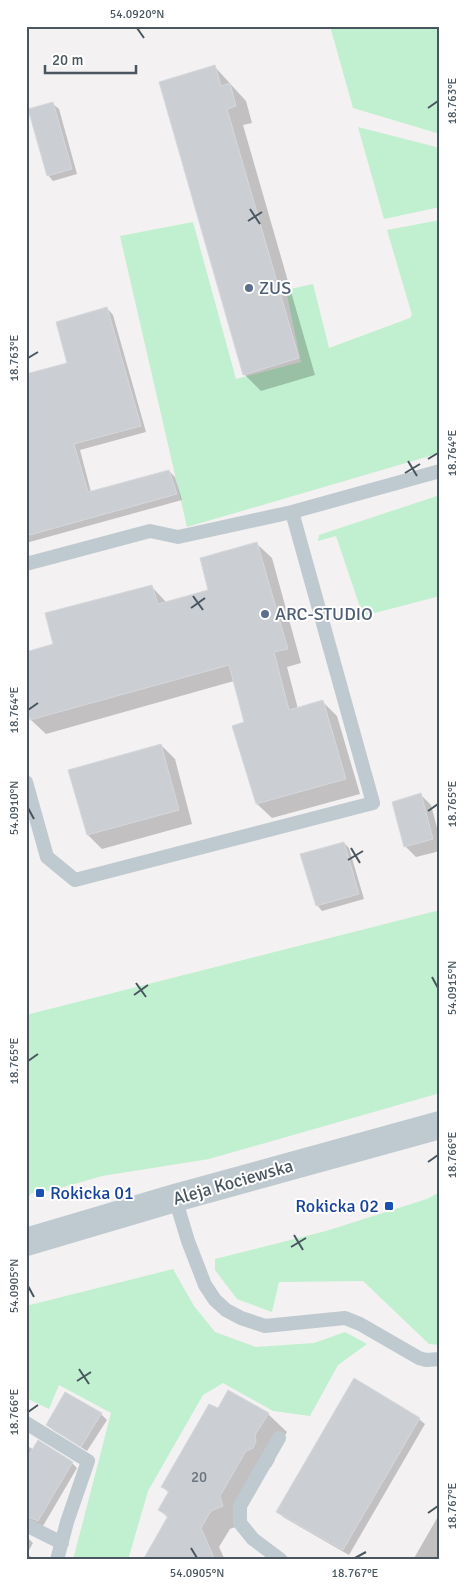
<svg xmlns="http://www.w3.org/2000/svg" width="466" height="1586" viewBox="0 0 466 1586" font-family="Signika,sans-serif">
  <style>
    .green { fill: #c0f0cf }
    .shadow { fill: #0003 }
    .building { fill: #cbced3; stroke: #d5d8dc }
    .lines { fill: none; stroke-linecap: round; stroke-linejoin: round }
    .service { stroke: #bfc9d0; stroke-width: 14 }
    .tertiary { stroke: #bfc9d0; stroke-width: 28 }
    .ticks { fill: none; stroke: #49565f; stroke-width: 2 }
    .service-dot { fill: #5c6f8a; stroke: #fff; stroke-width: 2 }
    .transit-dot { fill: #1a4fb4; stroke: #fff; stroke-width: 2 }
    .labels { text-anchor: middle; stroke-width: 4; stroke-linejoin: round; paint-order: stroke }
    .number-label { font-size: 15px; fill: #6a747c }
    .service-label { font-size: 18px; fill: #4e5e75; stroke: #fff; text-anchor: start }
    .street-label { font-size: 18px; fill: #49565f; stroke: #fff }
    .transit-label { font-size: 18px; fill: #164399; stroke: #fff; text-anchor: start }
    .neatline { fill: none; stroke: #49565f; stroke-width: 2 }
    .ticks-label { font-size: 12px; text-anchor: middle; fill: #49565f }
  </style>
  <rect width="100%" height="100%" fill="#f3f1f1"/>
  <path class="green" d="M 330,26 L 440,26 L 440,134 L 353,108 Z
    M 358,127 L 440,148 L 440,207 L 384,219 Z
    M 440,220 L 440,453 L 187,527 L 120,236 L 193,222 L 236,379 L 301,362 L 286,290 L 313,284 L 329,348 L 410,318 L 412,315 L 387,230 Z
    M 440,495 L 440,596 L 363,616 L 336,536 L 318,541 L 319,535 Z
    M 440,910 L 440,1093 L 209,1159 L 102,1176 L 50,1191 L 46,1191 L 44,1189 L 30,1194 L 30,1196 L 26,1197 L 26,1015 Z
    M 440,1192 L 440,1345 L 429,1344 L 363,1281 L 279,1282 L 272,1312 L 237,1299 L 215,1270 L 215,1259 L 326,1231 L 427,1199 Z
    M 173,1269 L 194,1306 L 215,1332 L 256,1347 L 314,1343 L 345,1332 L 367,1344 L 338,1365 L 310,1416 L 273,1411 L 223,1383 L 203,1395 L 148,1491 L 128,1560 L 73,1560 L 111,1413 L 59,1385 L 49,1409 L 26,1398 L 26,1306 Z"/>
  <path class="shadow" d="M 215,67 L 246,101 L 252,123 L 243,125 L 315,375 L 261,391 L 244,374 Z
    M 53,104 L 59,109 L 77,174 L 53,181 L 48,175 Z
    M 107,308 L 113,315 L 146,432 L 80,450 L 91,492 L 169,471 L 175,477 L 182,500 L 26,543 L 26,509 L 69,364 Z
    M 257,544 L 272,558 L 301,663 L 287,667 L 298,709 L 323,702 L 337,716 L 360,794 L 272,818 L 257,804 L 233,726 L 245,722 L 234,681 L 46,734 L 31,720 L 54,645 L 151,586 L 167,603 L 209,591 Z
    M 161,745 L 175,759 L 192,824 L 102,849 L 88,835 Z
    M 420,794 L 431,805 L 440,839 L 440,851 L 416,857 L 406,847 L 393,803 Z
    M 344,843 L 349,848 L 364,899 L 322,911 L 317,905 Z
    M 218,1410 L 268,1414 L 287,1432 L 274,1454 L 275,1460 L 271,1467 L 265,1469 L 238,1516 L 241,1525 L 230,1529 L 219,1547 L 225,1560 L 144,1560 L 168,1518 L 160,1510 L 169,1493 L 163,1487 Z
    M 101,1414 L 107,1420 L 87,1451 L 53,1430 L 48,1425 Z
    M 419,1419 L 425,1424 L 349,1555 L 283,1517 L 278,1511 Z
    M 26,1445 L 34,1450 L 72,1463 L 77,1468 L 43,1526 L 32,1521 L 26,1523 Z
    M 440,1513 L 440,1560 L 413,1560 Z
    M 26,1536 L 33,1543 L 27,1554 L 36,1560 L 26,1560 Z"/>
  <path class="building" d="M 215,65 L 221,86 L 230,83 L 236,106 L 227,109 L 299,358 L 243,375 L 159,82 Z
    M 53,102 L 72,169 L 47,176 L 28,109 Z
    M 107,307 L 141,426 L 74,444 L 88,492 L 169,470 L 177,494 L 26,536 L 26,374 L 67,363 L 56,322 Z
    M 257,542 L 288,649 L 274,652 L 289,710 L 323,700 L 346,779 L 256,804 L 232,726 L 244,722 L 229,665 L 30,720 L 26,707 L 26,652 L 53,644 L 45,613 L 152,585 L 158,604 L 208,590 L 200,558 Z
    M 161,744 L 179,810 L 87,835 L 68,770 Z
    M 421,793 L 433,839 L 404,847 L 392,802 Z
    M 344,842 L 359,894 L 316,906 L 300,854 Z
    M 354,1378 L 420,1418 L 343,1550 L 276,1512 Z
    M 228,1390 L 269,1413 L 255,1435 L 256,1441 L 253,1448 L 246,1451 L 220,1496 L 223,1506 L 211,1511 L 201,1528 L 215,1560 L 143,1560 L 168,1516 L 158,1510 L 169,1491 L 161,1487 L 209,1404 L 218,1408 Z
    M 65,1392 L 102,1413 L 81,1447 L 46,1425 Z
    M 38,1440 L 73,1462 L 38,1521 L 26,1516 L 26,1460 Z"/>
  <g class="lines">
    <path class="service" d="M 26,564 L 150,531 L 178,537 L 292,512 L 440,471
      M 26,782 L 47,857 L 75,880 L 373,803 L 292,512
      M 175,1198 L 188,1241 L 205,1285 L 215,1300 L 226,1310 L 241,1318 L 265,1326 L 345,1318 L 360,1324 L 419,1358 L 426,1360 L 440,1359
      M 26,1423 L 88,1461 L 67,1522 L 57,1560
      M 279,1438 L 240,1506 L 240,1523 L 253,1539 L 281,1560
      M 26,1525 L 62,1543"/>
    <path class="tertiary" d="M 26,1242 L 175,1198 L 440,1125"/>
  </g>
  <path class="ticks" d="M 137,28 L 144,38M 428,108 L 438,101M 250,209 L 260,224M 248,221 L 262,212M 28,358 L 38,352M 428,459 L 438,453M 408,461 L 417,476M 405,473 L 420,464M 193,596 L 203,610M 191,608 L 205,598M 28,710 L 38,703M 28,808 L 34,819M 428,811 L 438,804M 351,848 L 360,863M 348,860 L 363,851M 432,977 L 438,988M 136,983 L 146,997M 134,995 L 148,985M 28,1061 L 38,1054M 428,1162 L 438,1155M 294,1235 L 303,1250M 291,1247 L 306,1238M 28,1286 L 34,1297M 79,1369 L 89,1384M 77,1381 L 91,1372M 28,1412 L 38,1405M 428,1513 L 438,1506M 191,1548 L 197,1558M 355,1558 L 366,1552"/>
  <g class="service-dot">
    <circle cx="249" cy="288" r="5"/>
    <circle cx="265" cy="614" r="5"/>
  </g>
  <g class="transit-dot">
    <rect x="35" y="1188" width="10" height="10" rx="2.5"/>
    <rect x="384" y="1201" width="10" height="10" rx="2.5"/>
  </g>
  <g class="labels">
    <g class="number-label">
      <text x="199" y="1482">20</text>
    </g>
    <g class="service-label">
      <text x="259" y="294">ZUS</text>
      <text x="275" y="620">ARC-STUDIO</text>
    </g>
    <g class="street-label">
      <text transform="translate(233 1182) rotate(-16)" y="6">Aleja Kociewska</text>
    </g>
    <g class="transit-label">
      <text x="50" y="1199">Rokicka 01</text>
      <text x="379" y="1212" text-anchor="end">Rokicka 02</text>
    </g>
  </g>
  <rect width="466" height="1586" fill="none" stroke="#ffffff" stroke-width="55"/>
  <path d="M45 65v8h91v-8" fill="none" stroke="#49565f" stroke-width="2.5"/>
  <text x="52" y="65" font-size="15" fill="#49565f" stroke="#ffffff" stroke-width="4" paint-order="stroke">20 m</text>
  <rect x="28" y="28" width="410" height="1530" class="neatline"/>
  <g class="ticks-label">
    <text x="137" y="18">54.0920°N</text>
    <text transform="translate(452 101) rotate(-90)" y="4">18.763°E</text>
    <text transform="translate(14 358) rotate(-90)" y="4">18.763°E</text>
    <text transform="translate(452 453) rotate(-90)" y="4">18.764°E</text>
    <text transform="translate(14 710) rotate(-90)" y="4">18.764°E</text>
    <text transform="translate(452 804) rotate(-90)" y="4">18.765°E</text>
    <text transform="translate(14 808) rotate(-90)" y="4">54.0910°N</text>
    <text transform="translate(452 988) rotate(-90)" y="4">54.0915°N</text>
    <text transform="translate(14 1061) rotate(-90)" y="4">18.765°E</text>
    <text transform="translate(452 1155) rotate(-90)" y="4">18.766°E</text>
    <text transform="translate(14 1286) rotate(-90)" y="4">54.0905°N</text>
    <text transform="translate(14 1412) rotate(-90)" y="4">18.766°E</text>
    <text transform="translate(452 1506) rotate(-90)" y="4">18.767°E</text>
    <text x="197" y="1577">54.0905°N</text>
    <text x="355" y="1577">18.767°E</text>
  </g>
</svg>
